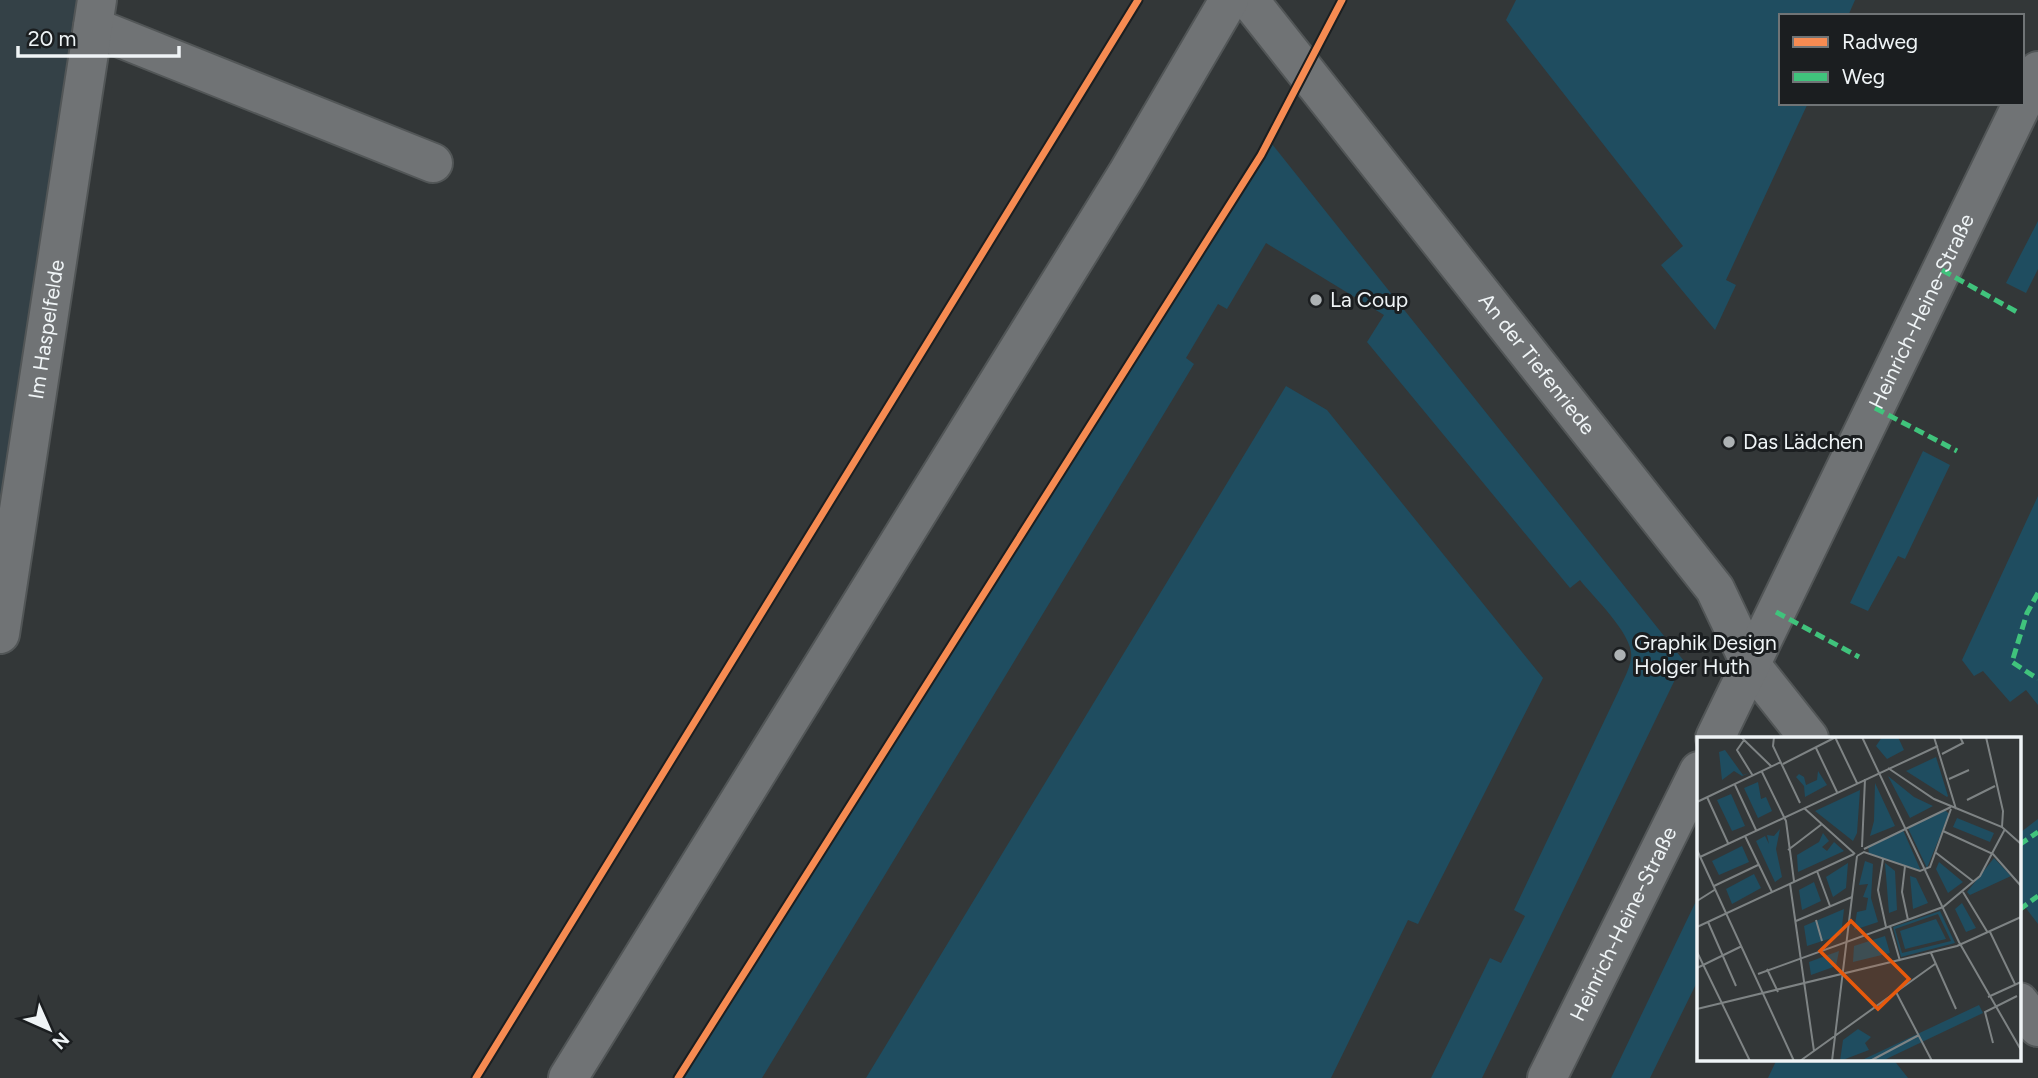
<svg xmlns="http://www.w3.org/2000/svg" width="2038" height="1078" viewBox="0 0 2038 1078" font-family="Figtree,sans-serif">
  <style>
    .built { fill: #344147 }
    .green { fill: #1f4d60 }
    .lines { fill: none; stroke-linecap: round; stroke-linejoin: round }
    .minor-casing { stroke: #525657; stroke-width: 42 }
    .minor { stroke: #707375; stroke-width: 38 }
    .quiet { stroke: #40c37c; stroke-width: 5; stroke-dasharray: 10 5; stroke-linecap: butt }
    .cycleway-casing { stroke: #1b1e20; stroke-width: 11 }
    .cycleway { stroke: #f68b52; stroke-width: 7 }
    .poi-dot { fill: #adb2b4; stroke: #1b1e20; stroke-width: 2.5 }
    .labels { text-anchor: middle; stroke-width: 6; stroke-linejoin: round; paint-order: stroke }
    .poi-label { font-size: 21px; fill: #eff4f6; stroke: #1b1e20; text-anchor: start }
    .street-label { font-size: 21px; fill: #eff4f6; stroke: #1b1e20 }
    .inset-road { fill: none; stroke: #7e8384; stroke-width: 2 }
    .view { fill: #e8590c; fill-opacity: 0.15; stroke: #e8590c; stroke-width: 3.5 }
    .inset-edge { fill: none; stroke: #eff4f6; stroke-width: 3.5 }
  </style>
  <rect width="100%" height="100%" fill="#333738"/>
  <path class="built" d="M 0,0 L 97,0 L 0,611 Z"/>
  <path class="green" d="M 1516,0 L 1855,0 L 1848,16 L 1781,16 L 1781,103 L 1808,103 L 1726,280 L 1736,285 L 1715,330 L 1661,265 L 1683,246 L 1506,20 Z
    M 1268,139 L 1684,661 L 1482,1078 L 1431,1078 L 1490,958 L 1501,963 L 1525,916 L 1514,910 L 1619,690 C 1623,680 1630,669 1631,658 C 1635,636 1594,598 1580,580 L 1570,588 L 1367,342 L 1384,315 L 1266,243 L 1227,309 L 1218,304 L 1186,358 L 1194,364 L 762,1078 L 678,1078 Z
    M 2038,221 L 2038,269 L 2026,293 L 2006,283 Z
    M 1286,386 L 1327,410 L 1543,678 L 1418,924 L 1408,920 L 1331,1078 L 866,1078 Z
    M 1923,451 L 1950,465 L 1905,559 L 1898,556 L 1868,611 L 1850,603 Z
    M 2038,496 L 2038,705 L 2026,690 L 2010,702 L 1983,671 L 1974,676 L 1962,660 Z
    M 2038,819 L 2038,924 L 2019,899 L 2019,830 L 2021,832 Z
    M 1698,897 L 1698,980 L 1650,1078 L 1611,1078 Z
    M 1777,1059 L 1893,1059 L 1908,1078 L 1768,1078 Z"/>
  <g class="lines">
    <g class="minor-casing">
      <g id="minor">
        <path id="s1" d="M 1249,0 L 1715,589 L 1751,665 L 1809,738"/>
        <path d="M 93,27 L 433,163"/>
        <path id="s2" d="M 0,634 L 97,0"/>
        <path id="s3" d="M 1715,738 L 2038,71"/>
        <path d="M 2019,1002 L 2038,1027"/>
        <path d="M 568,1078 L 1127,174 L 1229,0"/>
        <path id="s4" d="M 1547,1078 L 1699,771"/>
      </g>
    </g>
    <use href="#minor" class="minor"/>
    <path class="quiet" d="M 1942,270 L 2017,312
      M 1875,408 L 1957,451
      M 2038,593 L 2027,613 L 2012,662 L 2038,679
      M 1776,612 L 1859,657
      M 2019,845 L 2038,832
      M 2019,910 L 2038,896"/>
    <g class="cycleway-casing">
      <path id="cycleway" d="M 476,1078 L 1138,0
        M 678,1078 L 1261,155 L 1342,0"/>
    </g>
    <use href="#cycleway" class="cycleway"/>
  </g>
  <g class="poi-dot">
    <circle cx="1316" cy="300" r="7"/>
    <circle cx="1729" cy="442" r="7"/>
    <circle cx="1620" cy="655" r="7"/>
  </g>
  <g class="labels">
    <g class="poi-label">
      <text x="1330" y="307">La Coup</text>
      <text x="1743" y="449">Das Lädchen</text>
      <text x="1634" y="650">Graphik Design<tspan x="1634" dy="24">Holger Huth</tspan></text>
    </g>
    <g class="street-label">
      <text dy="7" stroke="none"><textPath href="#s3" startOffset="474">Heinrich-Heine-Straße</textPath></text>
      <text dy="7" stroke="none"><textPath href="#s2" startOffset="308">Im Haspelfelde</textPath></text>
      <text dy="7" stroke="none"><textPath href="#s1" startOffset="464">An der Tiefenriede</textPath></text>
      <text dy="7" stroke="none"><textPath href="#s4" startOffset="172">Heinrich-Heine-Straße</textPath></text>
    </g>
  </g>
  <g transform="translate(1697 737)">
    <rect width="324" height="324" fill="#333738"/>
    <path d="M 248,73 L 252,77 L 230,131 L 211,91 ZM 206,93 L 224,134 L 172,117 L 171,109 Z" fill="#1f4d60"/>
    <path d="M 185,0 L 201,0 L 207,13 L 190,22 L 179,9 ZM 28,13 L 46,38 L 52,36 L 45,39 L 37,34 L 25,43 L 22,15 ZM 239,20 L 251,59 L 250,60 L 209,34 ZM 121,34 L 130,48 L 108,60 L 107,49 L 99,40 L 102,37 L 107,40 L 109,48 L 120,43 ZM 191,39 L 217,60 L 236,69 L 213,81 ZM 61,45 L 64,62 L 69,60 L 75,74 L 61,81 L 47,51 ZM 178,46 L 198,89 L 173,99 L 177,84 ZM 163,53 L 160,96 L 156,104 L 118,74 ZM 34,57 L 48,89 L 35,94 L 20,63 ZM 260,81 L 297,96 L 293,105 L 256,90 ZM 83,92 L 79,112 L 85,140 L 78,145 L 59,104 L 68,99 L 72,107 L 70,98 L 77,99 ZM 126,96 L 132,104 L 125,110 L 130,114 L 137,105 L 147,114 L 101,135 L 100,118 L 122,105 ZM 45,109 L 52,125 L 22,138 L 15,124 ZM 297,121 L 314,139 L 273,158 L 270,155 ZM 168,124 L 176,127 L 174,161 L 181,185 L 157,193 L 160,175 L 169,173 L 171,161 L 166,160 L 171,147 L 162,148 ZM 242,125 L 266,145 L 251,156 L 239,132 ZM 151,126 L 149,151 L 136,160 L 129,140 ZM 188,126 L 198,134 L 200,173 L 192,176 ZM 57,137 L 64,151 L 35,167 L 29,152 ZM 213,139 L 219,141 L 231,166 L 216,172 ZM 117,145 L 124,164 L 105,173 L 102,153 ZM 265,166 L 279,191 L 269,195 L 258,172 ZM 147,172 L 144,198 L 110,209 L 107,189 ZM 243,174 L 258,206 L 204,220 L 196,190 ZM 241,177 L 254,204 L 205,216 L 198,192 ZM 239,182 L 249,202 L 208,212 L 203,194 ZM 188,199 L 193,216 L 156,225 L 157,209 ZM 142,214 L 139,229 L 114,238 L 112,225 ZM 282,268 L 286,276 L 185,324 L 163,324 ZM 161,292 L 174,300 L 168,306 L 172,313 L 143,324 L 146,303 Z" fill="#1f4d60" fill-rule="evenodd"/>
    <path class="inset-road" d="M 44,0 L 75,30M 77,0 L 76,9 L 103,66M 138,0 L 160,46M 165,0 L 262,205 L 324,313M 237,0 L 259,72M 289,0 L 306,74 L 305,90M 47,3 L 40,13 L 56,39M 119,11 L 140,55M 245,17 L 266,6 L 263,0M 86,27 L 139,0M 191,31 L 237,62 L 305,90 L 324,107M 65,35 L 89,84 L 97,144M 252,42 L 272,33M 38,48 L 59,93M 10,60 L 31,106M 270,63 L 298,49M 0,65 L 84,25M 107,71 L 158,117M 246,94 L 296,117 L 324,149M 48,99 L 75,155M 165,110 L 168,42M 167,112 L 254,70M 0,113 L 97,324M 91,113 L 125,87M 238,115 L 277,145M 160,119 L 167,115 L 223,134 L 233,130 L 254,72M 3,120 L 241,9M 186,122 L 181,153 L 189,190M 208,129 L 205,155 L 211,183M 120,134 L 133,169M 93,147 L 117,314M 17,149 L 61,128M 266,155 L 291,196M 0,164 L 19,152M 119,183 L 125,204M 99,184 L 155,160M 11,185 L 39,249M 193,189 L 203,224M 0,190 L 157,117M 293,195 L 318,247M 0,215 L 53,324M 234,216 L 259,272M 0,231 L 45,209M 70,232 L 81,255M 61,237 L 246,170 L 283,139 L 308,92M 199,255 L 235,324M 291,260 L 324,245M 0,272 L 260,209 L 324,180M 296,306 L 288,275 L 320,259M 103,324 L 238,227M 135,324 L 160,119M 173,324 L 222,298"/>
    <path class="view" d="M 154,184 L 212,242 L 181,272 L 123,214 Z"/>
    <rect width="324" height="324" class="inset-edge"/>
  </g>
  <rect x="1779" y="14" width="245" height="91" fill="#1b1e20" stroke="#707476" stroke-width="2"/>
  <rect x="1793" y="37" width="35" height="10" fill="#f68b52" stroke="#707476" stroke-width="2"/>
  <text x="1842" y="49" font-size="21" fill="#eff4f6">Radweg</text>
  <rect x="1793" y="72" width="35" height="10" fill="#40c37c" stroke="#707476" stroke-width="2"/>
  <text x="1842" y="84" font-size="21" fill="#eff4f6">Weg</text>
  <g transform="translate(49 1029) rotate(135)" stroke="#1b1e20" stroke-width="5" paint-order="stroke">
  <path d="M0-5L12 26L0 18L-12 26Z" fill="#eff4f6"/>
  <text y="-10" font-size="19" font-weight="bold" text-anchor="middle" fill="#eff4f6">N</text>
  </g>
  <path d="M18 46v10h161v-10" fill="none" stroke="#eff4f6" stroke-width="3.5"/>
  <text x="28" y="46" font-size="21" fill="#eff4f6" stroke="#1b1e20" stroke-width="5" paint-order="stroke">20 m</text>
</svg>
